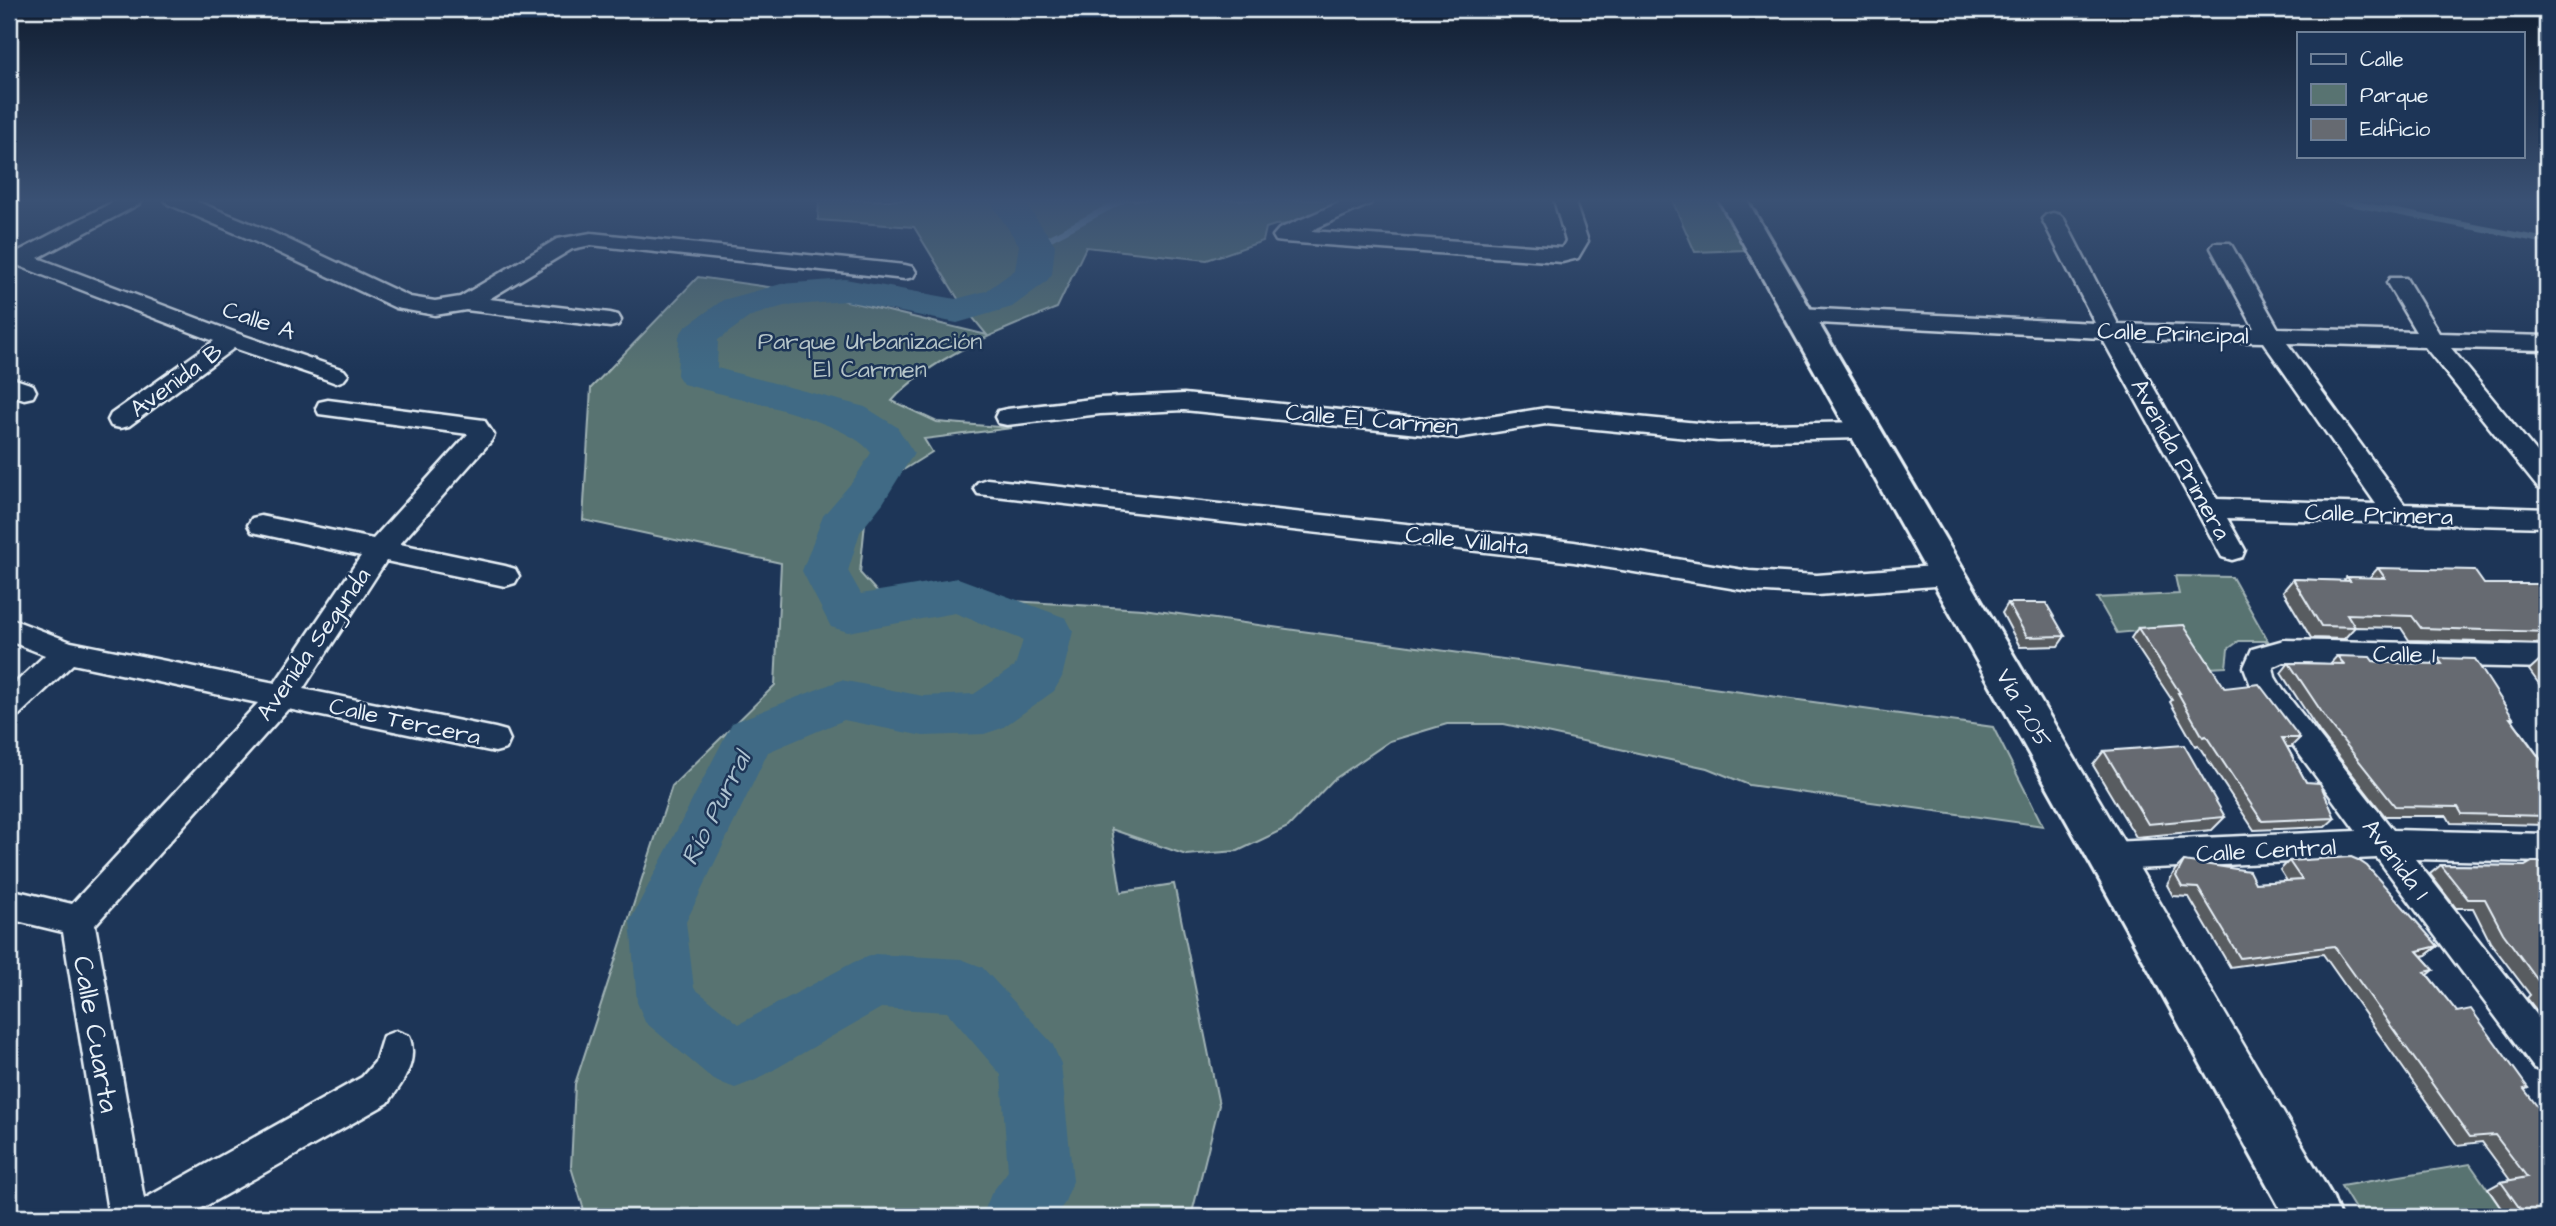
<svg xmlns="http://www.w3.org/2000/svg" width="2556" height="1226" viewBox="0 0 2556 1226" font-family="'Architects Daughter',sans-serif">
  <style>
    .green { fill: #587371; stroke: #a0b2b4; stroke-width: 2 }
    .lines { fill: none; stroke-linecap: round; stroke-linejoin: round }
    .stream { stroke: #83a1b3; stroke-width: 6 }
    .river { fill: #3f6b85; fill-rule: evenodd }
    .minor-casing { stroke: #e8f1f8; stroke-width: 5 }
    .secondary-casing { stroke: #e8f1f8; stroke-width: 6 }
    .minor { fill: #1d3557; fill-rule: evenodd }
    .secondary { fill: #1d3557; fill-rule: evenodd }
    .wall { fill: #585b61; stroke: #e8f1f8; stroke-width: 2 }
    .shaded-wall { fill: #474a4f; stroke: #e8f1f8; stroke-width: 2 }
    .building { fill: #666a71; stroke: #e8f1f8; stroke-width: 2 }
    .labels { text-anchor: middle; stroke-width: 5; stroke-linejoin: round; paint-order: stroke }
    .street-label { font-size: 24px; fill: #e8f1f8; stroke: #1d3557 }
    .park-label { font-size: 24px; fill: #b6c5c9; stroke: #1d3557 }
    .water-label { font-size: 26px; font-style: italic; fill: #adc2d0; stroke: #1d3557 }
    .near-street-label { font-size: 28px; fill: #e8f1f8; stroke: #1d3557 }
  </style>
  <rect width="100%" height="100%" fill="#1d3557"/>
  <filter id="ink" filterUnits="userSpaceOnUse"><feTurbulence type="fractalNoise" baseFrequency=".0143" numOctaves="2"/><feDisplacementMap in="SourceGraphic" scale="14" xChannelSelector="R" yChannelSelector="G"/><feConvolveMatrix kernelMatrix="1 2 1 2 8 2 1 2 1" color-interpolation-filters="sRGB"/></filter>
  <g filter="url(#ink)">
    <path class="green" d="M 819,200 L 1350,200 L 1293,224 L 1275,225 L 1266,228 L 1263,241 L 1207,260 L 1086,247 L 1057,308 C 1004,329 930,357 892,401 L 937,422 L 1012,428 L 924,439 L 932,452 L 868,492 L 860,573 L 878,593 L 1143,609 L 1993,727 L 2043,826 L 1749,785 L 1707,768 L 1504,724 L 1447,724 L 1390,741 L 1333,780 L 1288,827 L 1238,851 L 1186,855 L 1111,829 L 1121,892 L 1174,884 L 1219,1105 L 1191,1217 L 586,1217 L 571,1167 L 575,1084 L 672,786 L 775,685 L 781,563 L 583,520 L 591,388 L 698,277 L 818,294 L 987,335 L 960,302 L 914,227 L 818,220 Z
      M 1672,200 L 1721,200 L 1745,250 L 1695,252 Z
      M 2175,576 L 2232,577 L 2268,641 L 2239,641 L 2228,649 L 2226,667 L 2208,668 L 2181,627 L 2117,633 L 2097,598 L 2179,594 Z
      M 2470,1164 L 2507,1217 L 2360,1217 L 2341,1186 Z"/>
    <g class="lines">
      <path class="stream" d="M 2334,200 L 2547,241
        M 1037,245 L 1123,200"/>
      <path class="river" d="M 989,200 L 1023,200 L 1055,245 L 1052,274 L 1046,282 L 1012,307 L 971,319 L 957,323 L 845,301 L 784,306 L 751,316 L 718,340 L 717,368 L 865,407 L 897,427 L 914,453 L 883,503 L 860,532 L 848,571 L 861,594 L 958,578 L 1066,618 L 1073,631 L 1062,677 L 1054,691 L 1002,728 L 984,734 L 923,736 L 844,720 L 768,752 L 686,922 L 694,988 L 739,1024 L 854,962 L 875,954 L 961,959 L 982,967 L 1052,1043 L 1061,1064 L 1073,1181 L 1064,1204 L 1054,1217 L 982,1217 L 991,1194 L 1008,1171 L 1001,1075 L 947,1012 L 881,1008 L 756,1080 L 735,1088 L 714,1080 L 645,1022 L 637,1002 L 630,921 L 732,723 L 841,680 L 923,696 L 974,694 L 1015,666 L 1023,640 L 955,613 L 848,632 L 831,627 L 802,571 L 823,516 L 853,481 L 871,453 C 849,420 725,396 683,384 L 677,375 L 679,336 L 685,327 L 723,300 L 781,284 L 845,279 L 956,299 L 986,291 L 1015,270 L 1019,245 Z"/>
      <g class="minor-casing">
        <path id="minor" d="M 117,200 L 142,200 L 139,204 L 38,258 L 239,334 L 344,370 L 348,375 L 344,380 L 336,383 L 328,380 L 234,348 L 129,426 L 120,428 L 111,426 L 108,420 L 111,414 L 214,341 L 9,262 L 9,249 L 19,251 Z
          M 165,200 L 193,200 L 272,232 L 410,297 L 435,301 L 460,297 L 557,239 L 591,233 L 905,265 L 913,267 L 916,272 L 913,277 L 905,279 L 591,245 L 572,249 L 489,299 L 610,313 L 618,315 L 621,320 L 618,325 L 610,327 L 466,310 L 435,315 L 396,308 L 256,242 L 168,204 Z
          M 1346,200 L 1373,200 L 1370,204 L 1310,231 L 1562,248 L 1566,241 L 1554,200 L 1574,200 L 1588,241 L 1578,258 L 1562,262 L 1284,242 L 1276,241 L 1273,236 L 1279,229 Z
          M 2053,213 L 2060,215 L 2064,219 L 2118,324 L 2254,328 L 2211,248 L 2214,243 L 2230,243 L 2233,248 L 2278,328 L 2416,332 L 2387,283 L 2390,278 L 2406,278 L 2439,333 L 2547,336 L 2547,350 L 2451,348 L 2547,465 L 2547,491 L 2538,488 L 2425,347 L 2287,343 L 2404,504 L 2547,509 L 2547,527 L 2227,518 L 2245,550 L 2242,557 L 2232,560 L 2222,557 L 2102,338 L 1799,322 L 1791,320 L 1788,315 L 1791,310 L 1799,308 L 2095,323 L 2042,219 L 2046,215 ZM 2126,339 L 2263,342 L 2376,504 L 2217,499 Z
          M 9,377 L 33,385 L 36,391 L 33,397 L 24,399 L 9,394 Z
          M 1184,394 L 1457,422 L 1546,408 L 1718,425 L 1863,422 L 1872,424 L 1875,430 L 1872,436 L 1863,438 L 1718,441 L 1546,424 L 1457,438 L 1184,410 L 1100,414 L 1007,425 L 998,423 L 995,417 L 998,411 L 1007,409 L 1100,398 Z
          M 328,400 L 484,420 L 494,435 L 491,441 L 400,544 L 505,566 L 515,569 L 519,576 L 515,583 L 505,586 L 386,561 L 303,689 L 495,728 L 506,731 L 510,740 L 506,749 L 495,752 L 288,709 L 95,925 L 144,1199 L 362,1077 L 375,1062 L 383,1036 L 396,1031 L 409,1036 C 419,1061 403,1083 388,1103 L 186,1217 L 109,1217 L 63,932 L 9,919 L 9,889 L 72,904 L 258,703 L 73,664 L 19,715 L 9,719 L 9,689 L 45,655 L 9,641 L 9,618 L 71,642 L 275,683 L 361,556 L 252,532 L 248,525 L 252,518 L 261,516 L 373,539 L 468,434 L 319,414 L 316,408 L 319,402 Z
          M 987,479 L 1574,542 L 1749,571 L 1817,575 L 1947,565 L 1957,568 L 1961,575 L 1957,582 L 1947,585 L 1817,595 L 1749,591 L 1574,562 L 978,494 L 974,488 L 978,482 Z
          M 2284,640 L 2547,646 L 2547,668 L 2284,662 L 2273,667 L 2275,677 L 2283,690 L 2393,830 L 2547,834 L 2547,862 L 2415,859 L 2547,1028 L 2547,1073 L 2534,1068 L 2377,858 L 2110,870 L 2099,866 L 2094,856 L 2099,846 L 2110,842 L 2356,831 L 2253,691 L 2244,667 L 2252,649 Z"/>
      </g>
      <g class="secondary-casing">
        <path id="secondary" d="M 1719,200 L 1747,200 C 1940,534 2139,865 2333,1198 L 2340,1217 L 2285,1217 L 2094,870 Z"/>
      </g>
      <use href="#minor" class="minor"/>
      <use href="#secondary" class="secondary"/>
    </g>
    <path class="wall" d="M 2378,568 L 2484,584 L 2547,584 L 2547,644 L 2409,640 L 2401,628 L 2355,627 L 2344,639 L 2311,638 L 2283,591 L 2293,579 L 2343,581 L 2347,577 L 2369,578 Z
      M 2008,603 L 2065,636 L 2058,646 L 2020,647 L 2002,613 Z
      M 2138,628 L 2300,738 L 2291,747 L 2287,747 L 2306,782 L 2335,818 L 2325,827 L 2254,830 L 2198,745 L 2195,746 L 2170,702 L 2172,700 L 2131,638 Z
      M 2337,656 L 2388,663 L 2432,664 L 2438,658 L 2513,718 L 2512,719 L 2547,768 L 2547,825 L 2451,823 L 2447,816 L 2385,816 L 2320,733 L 2281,673 L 2289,663 L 2330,664 Z
      M 2542,658 L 2547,658 L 2547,695 L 2529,670 Z
      M 2104,751 L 2225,817 L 2212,830 L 2136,837 L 2093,765 Z
      M 2184,861 L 2255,883 L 2287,881 L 2280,870 L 2289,861 L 2438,946 L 2426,955 L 2421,956 L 2434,970 L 2428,975 L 2457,1012 L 2528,1088 L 2524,1090 L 2547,1217 L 2507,1217 L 2488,1189 L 2501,1182 L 2510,1180 L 2482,1142 L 2457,1145 L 2323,954 L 2230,967 L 2189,897 L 2173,896 L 2167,885 L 2175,870 Z
      M 2547,862 L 2547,1024 L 2527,998 L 2530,995 L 2490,942 L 2473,908 L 2456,908 L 2430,874 L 2441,865 L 2525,866 Z"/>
    <path class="shaded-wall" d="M 2438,946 L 2426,955 L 2405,959 L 2417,951 Z"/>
    <path class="building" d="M 2378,568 L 2474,570 L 2484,584 L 2547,584 L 2547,632 L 2421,628 L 2412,616 L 2347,614 L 2355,627 L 2321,626 L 2293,579 L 2350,581 L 2347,577 L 2385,578 Z
      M 2008,603 L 2046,603 L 2065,636 L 2027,637 Z
      M 2184,625 L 2225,688 L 2259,684 L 2300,738 L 2282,738 L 2306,782 L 2320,783 L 2335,818 L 2262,821 L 2206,736 L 2203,737 L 2178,693 L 2180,693 L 2138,628 Z
      M 2337,656 L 2370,657 L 2373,661 L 2388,663 L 2442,664 L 2438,658 L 2475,659 L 2513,718 L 2510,718 L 2547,768 L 2547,816 L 2462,814 L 2458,807 L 2395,806 L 2329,723 L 2289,663 L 2344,664 Z
      M 2542,658 L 2547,658 L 2547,665 Z
      M 2184,745 L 2225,817 L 2148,824 L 2104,751 Z
      M 2351,857 L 2358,860 L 2367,866 L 2438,946 L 2417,951 L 2434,970 L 2425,972 L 2457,1012 L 2471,1009 L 2528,1088 L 2524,1089 L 2547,1119 L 2547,1217 L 2526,1217 L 2501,1182 L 2527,1177 L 2495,1135 L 2470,1137 L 2334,946 L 2240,958 L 2198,888 L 2182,887 L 2176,876 L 2184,861 L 2249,871 L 2255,883 L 2302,880 L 2289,861 Z
      M 2532,862 L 2547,862 L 2547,999 L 2539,989 L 2544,989 L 2503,933 L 2485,899 L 2468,899 L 2441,865 L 2525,866 Z"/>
  </g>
  <linearGradient id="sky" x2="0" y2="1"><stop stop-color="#101d30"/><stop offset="0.54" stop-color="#3a5174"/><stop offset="1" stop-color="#3a5174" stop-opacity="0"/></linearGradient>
  <rect width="2556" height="371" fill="url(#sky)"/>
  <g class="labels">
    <g class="street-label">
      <text transform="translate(259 320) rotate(19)" y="8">Calle A</text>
      <text transform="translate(2173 333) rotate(2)" y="8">Calle Principal</text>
      <text transform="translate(176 380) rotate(-36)" y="8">Avenida B</text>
      <text transform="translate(1372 419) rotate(5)" y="8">Calle El Carmen</text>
      <text transform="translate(2181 459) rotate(61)" y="8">Avenida Primera</text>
      <text transform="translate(2379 514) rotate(2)" y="8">Calle Primera</text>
      <text transform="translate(1467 540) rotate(6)" y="8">Calle Villalta</text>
      <text transform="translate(313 644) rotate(-55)" y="8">Avenida Segunda</text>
      <text transform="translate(2404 654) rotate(1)" y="8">Calle 1</text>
      <text transform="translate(2024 708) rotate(60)" y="8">Vía 205</text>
      <text transform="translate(405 721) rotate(12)" y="8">Calle Tercera</text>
      <text transform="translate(2266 850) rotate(-3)" y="8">Calle Central</text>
      <text transform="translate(2396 859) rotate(53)" y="8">Avenida 1</text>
    </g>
    <g class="park-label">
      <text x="870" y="349">Parque Urbanización<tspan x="870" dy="28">El Carmen</tspan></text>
    </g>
    <g class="water-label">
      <text transform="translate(715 808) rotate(-63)" y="9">Río Purral</text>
    </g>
    <g class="near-street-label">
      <text transform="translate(97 1034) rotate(80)" y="10">Calle Cuarta</text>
    </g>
  </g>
  <rect width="2556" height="1226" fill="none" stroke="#1d3557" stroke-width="35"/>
  <rect x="18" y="18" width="2521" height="1191" fill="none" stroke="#e8f1f8" stroke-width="2.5" filter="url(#ink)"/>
  <rect x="2297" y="32" width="228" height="126" fill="#1d3557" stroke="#6e8097" stroke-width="2"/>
  <rect x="2311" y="54" width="35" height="10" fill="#1d3557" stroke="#6e8097" stroke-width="2"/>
  <text x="2360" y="66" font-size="21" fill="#e8f1f8">Calle</text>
  <rect x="2311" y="84" width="35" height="21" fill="#587371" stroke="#6e8097" stroke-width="2"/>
  <text x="2360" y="102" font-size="21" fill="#e8f1f8">Parque</text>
  <rect x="2311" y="119" width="35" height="21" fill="#666a71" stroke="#6e8097" stroke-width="2"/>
  <text x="2360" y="136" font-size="21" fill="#e8f1f8">Edificio</text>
</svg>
